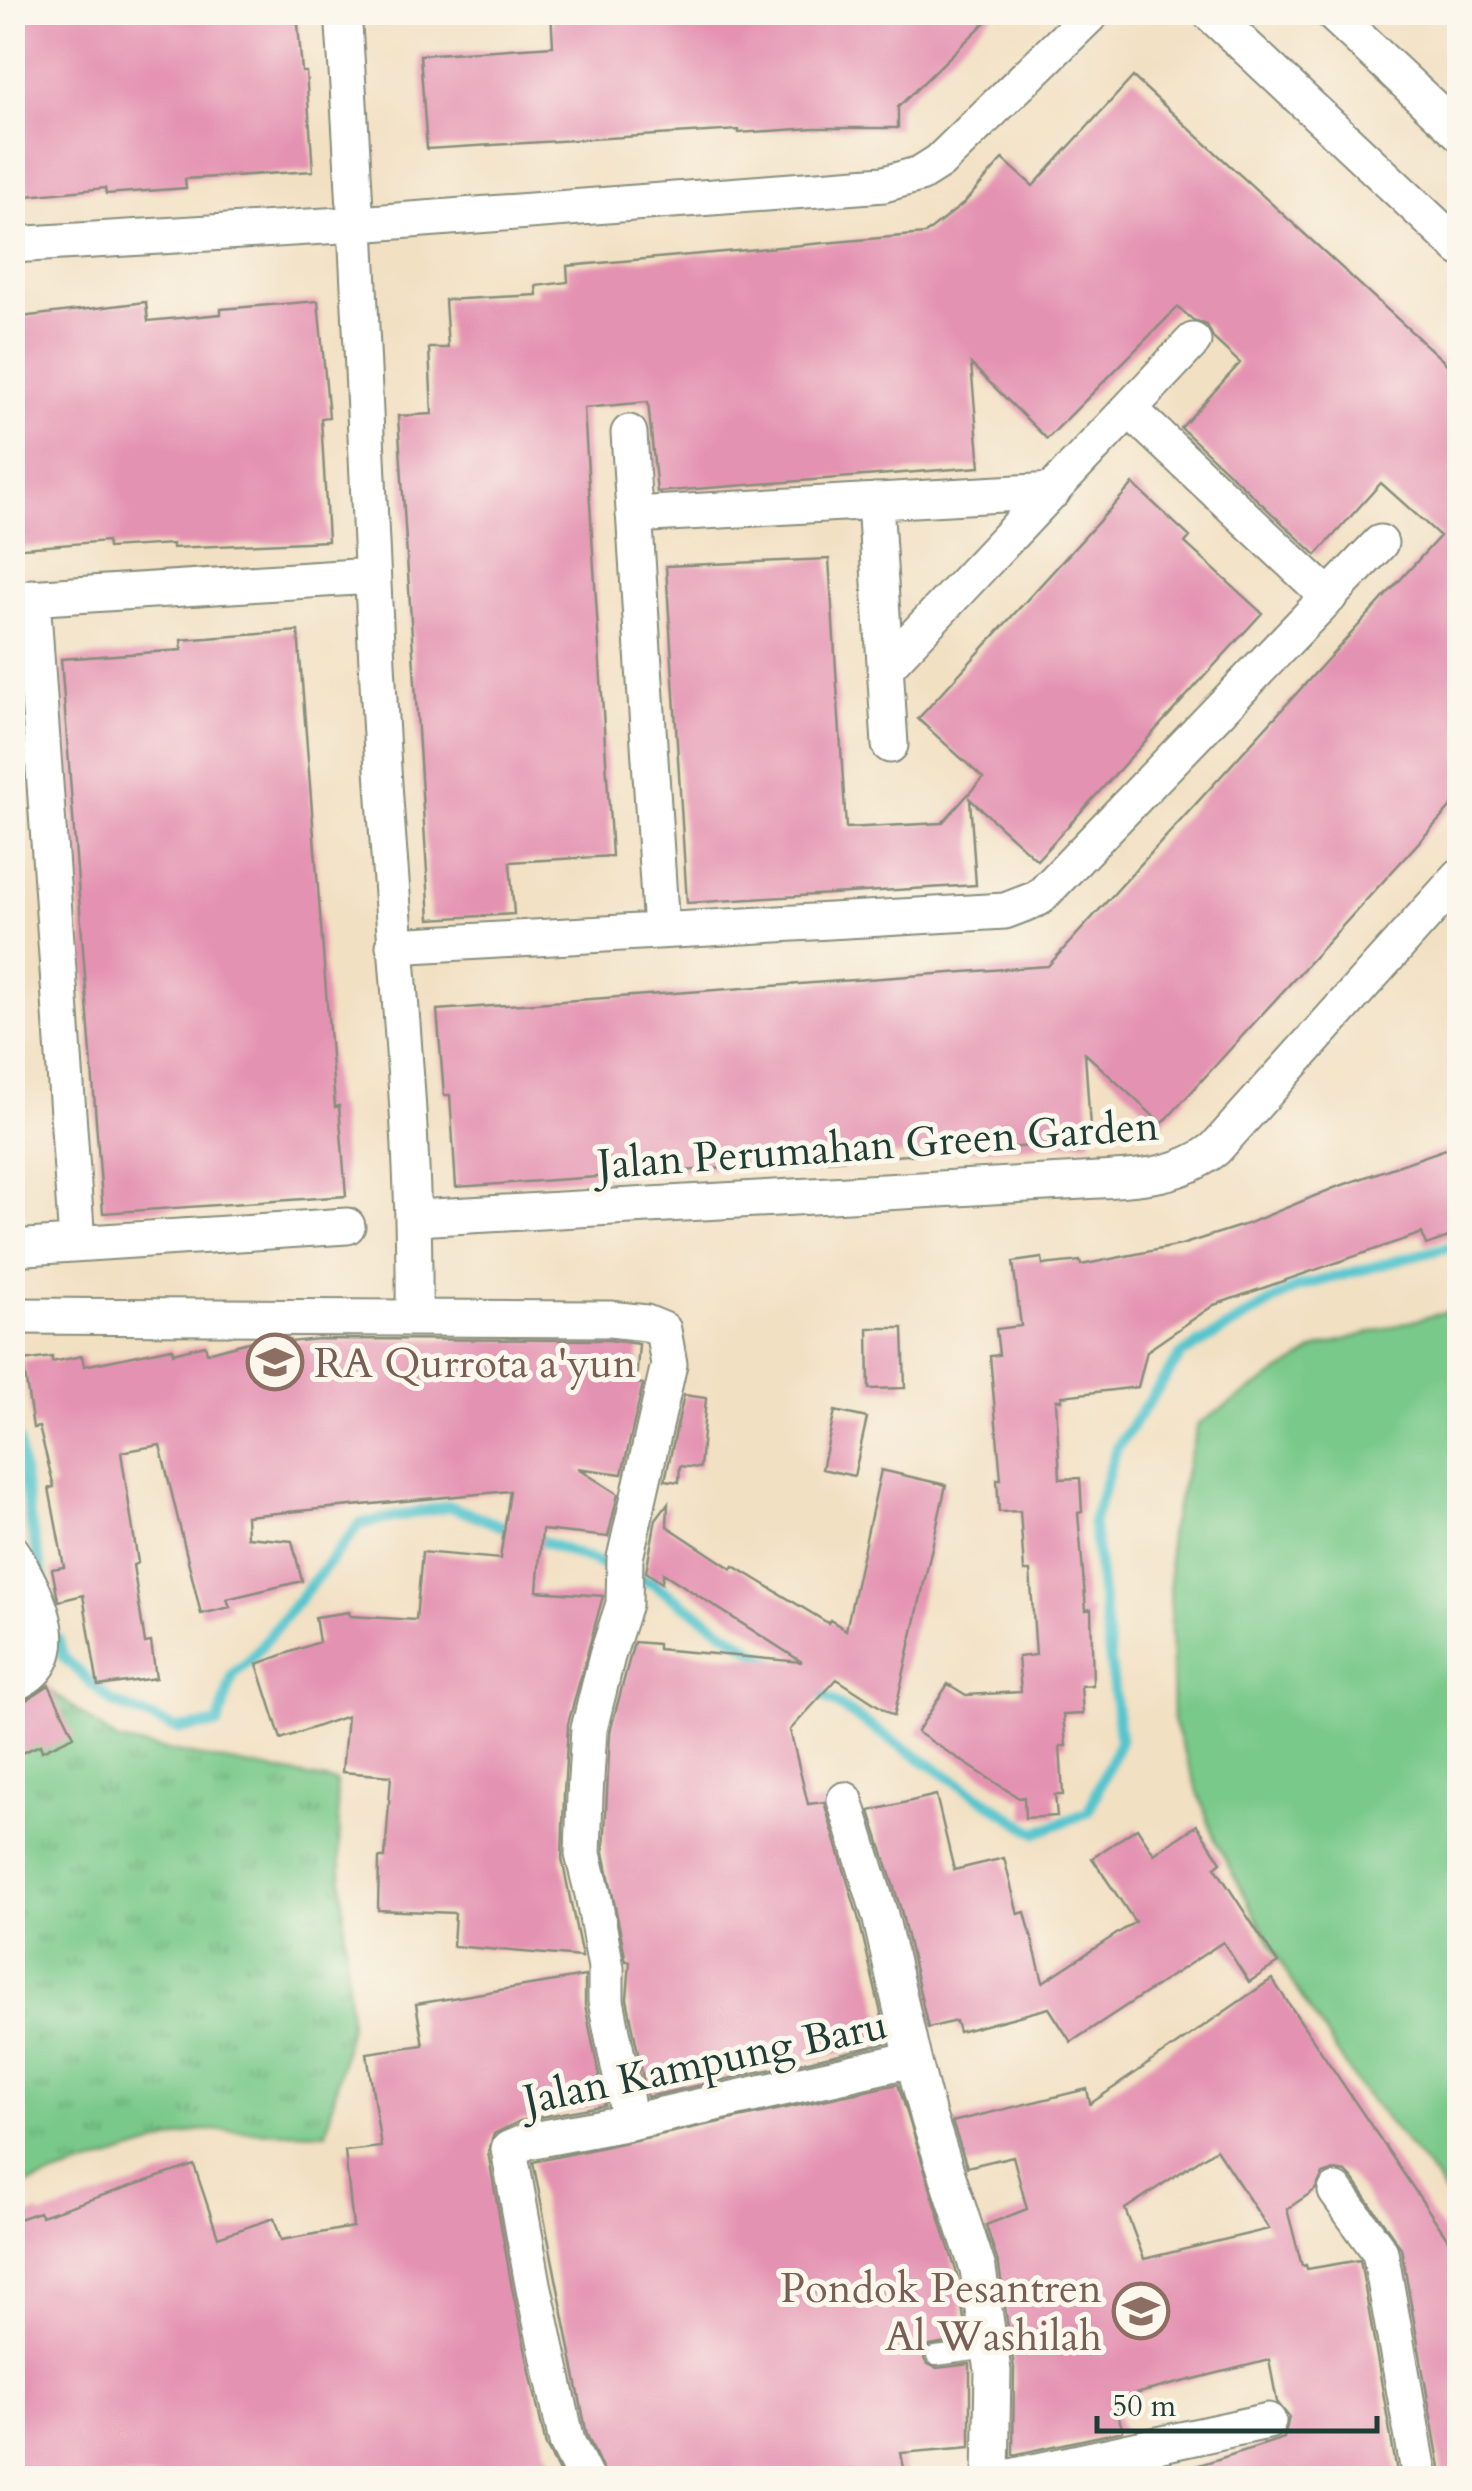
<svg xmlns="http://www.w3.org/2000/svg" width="1472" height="2491" viewBox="0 0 1472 2491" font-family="Cardo,serif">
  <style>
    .grass { fill: url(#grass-tufts); stroke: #4c835f; stroke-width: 2.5 }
    .green { fill: #79c98a; stroke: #4c835f; stroke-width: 2.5 }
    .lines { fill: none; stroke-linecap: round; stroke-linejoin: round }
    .stream { stroke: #57c5cd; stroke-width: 11 }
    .building { fill: #e492b1; fill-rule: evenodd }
    .lane-casing { stroke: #888e7c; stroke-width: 21 }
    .street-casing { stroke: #888e7c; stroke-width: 39 }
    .lane { stroke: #fff; stroke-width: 18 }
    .street { stroke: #fff; stroke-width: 35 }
    .labels { text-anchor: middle; stroke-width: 10; stroke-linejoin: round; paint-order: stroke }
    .street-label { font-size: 42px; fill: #1f3d34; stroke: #fbf7ec }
    .education-label { font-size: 42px; fill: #785e54; stroke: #fbf7ec; text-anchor: start }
  </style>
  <defs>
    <pattern id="grass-tufts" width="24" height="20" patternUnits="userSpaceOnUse" patternTransform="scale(2.5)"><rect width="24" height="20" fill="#79c98a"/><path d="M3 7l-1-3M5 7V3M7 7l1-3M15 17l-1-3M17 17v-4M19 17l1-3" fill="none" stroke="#63a472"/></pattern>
  </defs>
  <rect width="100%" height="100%" fill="#fbf7ec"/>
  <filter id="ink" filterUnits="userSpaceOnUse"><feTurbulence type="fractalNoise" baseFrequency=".01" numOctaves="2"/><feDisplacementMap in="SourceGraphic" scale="20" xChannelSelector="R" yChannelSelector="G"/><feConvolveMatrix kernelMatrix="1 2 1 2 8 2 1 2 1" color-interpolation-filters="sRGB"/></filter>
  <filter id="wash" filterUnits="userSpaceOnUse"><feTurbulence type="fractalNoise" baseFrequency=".0048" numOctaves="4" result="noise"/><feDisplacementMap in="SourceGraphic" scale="40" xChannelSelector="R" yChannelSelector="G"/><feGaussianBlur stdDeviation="2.25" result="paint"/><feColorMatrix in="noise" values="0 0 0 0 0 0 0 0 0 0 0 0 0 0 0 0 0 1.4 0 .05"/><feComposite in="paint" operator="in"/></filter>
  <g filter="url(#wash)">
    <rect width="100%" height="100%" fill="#f2e0c3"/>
    <path class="grass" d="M 13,1672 L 28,1674 L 118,1741 L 336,1782 L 350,2025 L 326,2133 L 201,2130 L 13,2189 Z"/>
    <path class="green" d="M 1459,1308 L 1460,1308 L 1459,2215 L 1436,2179 L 1358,2085 L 1291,1981 L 1215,1840 L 1173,1721 L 1169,1535 L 1198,1424 L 1319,1347 Z"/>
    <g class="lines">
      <path class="stream" d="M 12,1440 L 18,1439 L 30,1521 L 44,1582
        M 58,1639 L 63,1657 L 112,1702 L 178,1729 L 218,1724 L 233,1674 L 249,1661 L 360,1524 L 449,1506 L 652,1583 L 778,1667
        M 811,1688 L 1036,1833 L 1088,1812 L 1120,1740 L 1093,1523 L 1116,1449 L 1181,1355 L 1297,1287 L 1460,1244"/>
    </g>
    <g id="blocks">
      <path class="building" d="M 12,12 L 297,12 L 302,72 L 306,72 L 313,171 L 185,179 L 186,188 L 106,194 L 105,188 L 27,196 Z
        M 551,12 L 996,12 L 898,107 L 898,128 L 814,128 L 739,133 L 739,130 L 427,149 L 420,55 L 553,46 Z
        M 1133,77 L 1460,376 L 1460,797 L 1162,1124 L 1085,1053 L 1091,1142 L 456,1187 L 450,1095 L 444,1095 L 437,1010 L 1048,966 L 1440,536 L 1381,483 L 1316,555 L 1181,428 L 1240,363 L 1214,339 L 1207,325 L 1193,320 L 1178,307 L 1047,439 L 971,364 L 980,467 L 657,492 L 648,402 L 584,408 L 612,856 L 510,862 L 514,914 L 430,919 L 398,416 L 432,414 L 429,348 L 448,348 L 445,300 L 537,295 L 536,286 L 568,282 L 567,266 L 925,234 L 963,204 L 1003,159 L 1033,186 Z
        M 318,301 L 329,417 L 321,418 L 328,541 L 172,548 L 172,544 L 108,548 L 107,541 L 12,549 L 12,318 L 146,302 L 148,321 L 221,314 L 221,309 Z
        M 1133,484 L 1190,537 L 1185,543 L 1262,613 L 1037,860 L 970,799 L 976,885 L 687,903 L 666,566 L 829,559 L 846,828 L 942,823 L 983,778 L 918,719 Z
        M 298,631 L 335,1107 L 339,1106 L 346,1196 L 103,1213 L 61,659 L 182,650 L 181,640 Z
        M 1460,1144 L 1460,1233 L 1426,1245 L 1422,1233 L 1214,1305 L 1147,1351 L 1138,1387 L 1062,1396 L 1062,1400 L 1056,1400 L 1060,1479 L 1080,1478 L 1082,1512 L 1078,1513 L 1086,1610 L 1091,1609 L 1093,1685 L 1081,1686 L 1083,1714 L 1063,1715 L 1066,1746 L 1060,1746 L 1063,1795 L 1055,1795 L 1057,1816 L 1025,1818 L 1024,1797 L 1019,1798 L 917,1732 L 948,1684 L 966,1695 L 1021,1692 L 1018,1657 L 1036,1655 L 1030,1571 L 1024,1571 L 1020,1511 L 999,1512 L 997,1479 L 1001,1479 L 990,1356 L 999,1355 L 996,1329 L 1021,1326 L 1013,1262 L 1042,1258 L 1043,1265 L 1080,1261 L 1081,1265 L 1181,1245 L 1247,1224 L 1334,1188 Z
        M 868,1328 L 903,1328 L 905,1388 L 869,1389 Z
        M 263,1338 L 289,1339 L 290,1342 L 319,1339 L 609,1340 L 639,1344 L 636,1383 L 643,1384 L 622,1474 L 577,1468 L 618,1494 L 608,1537 L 542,1530 L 537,1591 L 603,1596 L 568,1724 L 564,1794 L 562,1859 L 582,1957 L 453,1946 L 455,1913 L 378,1910 L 379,1858 L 385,1858 L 391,1776 L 342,1772 L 347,1716 L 281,1739 L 257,1664 L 319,1642 L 315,1617 L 349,1612 L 350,1616 L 416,1620 L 422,1552 L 500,1559 L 510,1491 L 246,1516 L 247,1537 L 292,1541 L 302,1581 L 227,1599 L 230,1607 L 201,1614 L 160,1445 L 121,1452 L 138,1563 L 133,1565 L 145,1643 L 151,1642 L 156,1678 L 98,1686 L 83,1595 L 59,1601 L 57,1595 L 52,1569 L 64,1567 L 49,1488 L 54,1487 L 39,1427 L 33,1428 L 23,1361 L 52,1357 L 52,1362 L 82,1356 L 84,1366 L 172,1348 L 173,1353 L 205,1345 L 207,1353 Z
        M 684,1395 L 706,1398 L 700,1468 L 680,1466 L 679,1482 L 665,1480 Z
        M 835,1411 L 867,1418 L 854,1476 L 822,1469 Z
        M 881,1470 L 946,1485 L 894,1716 L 837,1679 L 790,1730 L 808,1804 L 824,1802 L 859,1920 L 888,2043 L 647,2097 L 627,1999 L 630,1961 L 626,1961 L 604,1852 L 610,1732 L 634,1642 L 658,1644 L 658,1649 L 802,1662 L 663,1573 L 662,1583 L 646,1572 L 656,1519 L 668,1503 L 667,1526 L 732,1569 L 734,1566 L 828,1623 L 830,1620 L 846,1630 Z
        M 49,1685 L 74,1736 L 42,1751 L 40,1745 L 12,1757 L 12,1705 L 23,1702 Z
        M 936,1795 L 954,1870 L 1004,1858 L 1018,1914 L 1025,1912 L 1043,1982 L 1135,1922 L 1092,1858 L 1137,1828 L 1154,1854 L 1197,1825 L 1221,1862 L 1215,1867 L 1278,1963 L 1249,1982 L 1223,1942 L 1071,2042 L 1049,2008 L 959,2032 L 956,2021 L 928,2028 L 901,1910 L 870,1811 Z
        M 585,1976 L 585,2005 L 605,2105 L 520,2121 L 494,2134 L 488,2152 L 512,2288 L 546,2446 L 562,2478 L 12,2478 L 12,2221 L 39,2212 L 41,2216 L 194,2165 L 218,2237 L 274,2218 L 281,2240 L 353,2227 L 345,2151 L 381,2147 L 367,2053 L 423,2045 L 416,2004 Z
        M 1272,1979 L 1460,2257 L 1460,2470 L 1441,2473 L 1401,2248 L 1353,2179 L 1346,2172 L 1335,2170 L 1323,2174 L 1315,2190 L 1287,2209 L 1302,2266 L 1306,2265 L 1307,2269 L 1360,2260 L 1398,2478 L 1178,2478 L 1177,2472 L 1284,2438 L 1289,2417 L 1277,2402 L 1269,2360 L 1135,2394 L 1137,2401 L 1116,2409 L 1123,2431 L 1013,2455 L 1014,2368 L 999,2266 L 986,2225 L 1027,2209 L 1013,2156 L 967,2167 L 952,2122 L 1087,2089 L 1090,2104 ZM 1216,2149 L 1269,2229 L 1144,2259 L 1125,2209 Z
        M 898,2084 L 957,2274 L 967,2339 L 929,2346 L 924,2359 L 927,2364 L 937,2368 L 970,2364 L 970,2447 L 901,2453 L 906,2478 L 606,2478 L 587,2435 L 533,2162 Z"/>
    </g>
  </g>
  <g filter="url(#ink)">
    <use href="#blocks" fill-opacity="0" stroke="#888e7c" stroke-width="2.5"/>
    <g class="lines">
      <g class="lane-casing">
        <path id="lane" d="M 936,2356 L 990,2349"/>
      </g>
      <g class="street-casing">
        <path id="street" d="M 343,12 C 361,259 367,505 382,752 C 393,940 416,1129 414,1317
          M 1209,12 L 1460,248
          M 1331,12 L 1460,133
          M 12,245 L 358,224 L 884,184 L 920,174 L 939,162 L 1093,12
          M 1129,409 L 1329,597
          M 629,433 L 661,930
          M 875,501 L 890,745
          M 634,515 L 1053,491
          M 32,597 L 77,1243
          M 12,599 L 371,576
          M 885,668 L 1193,341
          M 394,946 L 1005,911 L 1039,898 L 1380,543
          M 415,1218 L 1083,1181 C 1129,1178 1177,1179 1215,1149 L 1460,876
          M 12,1248 L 347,1226
          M 12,1316 L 610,1319 L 646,1323 L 663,1330 L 669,1364 L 625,1558 L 624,1604 L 607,1656 L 589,1729 L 585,1795 L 583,1854 L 593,1894 L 606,1968 L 606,2001 L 630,2122
          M 12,1552 C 33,1590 76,1659 12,1684
          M 845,1800 L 880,1915 L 913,2059
          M 1336,2191 L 1380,2252 L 1420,2478
          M 585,2478 L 567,2442 L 533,2284 L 509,2149 L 528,2141 L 630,2122 L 913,2059 L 929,2119 L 978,2269 L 993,2371 L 991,2478
          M 1006,2478 L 1268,2421"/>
      </g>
      <use href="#lane" class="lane"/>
      <use href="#street" class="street"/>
    </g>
  </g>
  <defs>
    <g id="school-ring" transform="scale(2.875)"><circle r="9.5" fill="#fbf7ec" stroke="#8d6e63" stroke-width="1.5"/><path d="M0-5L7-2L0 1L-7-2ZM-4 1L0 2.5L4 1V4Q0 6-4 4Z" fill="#8d6e63"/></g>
  </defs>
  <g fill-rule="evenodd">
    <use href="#school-ring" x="275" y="1362"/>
    <use href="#school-ring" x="1141" y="2311"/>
  </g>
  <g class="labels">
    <g class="street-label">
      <text transform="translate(878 1144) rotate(-4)" y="15">Jalan Perumahan Green Garden</text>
      <text transform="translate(705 2061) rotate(-12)" y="15">Jalan Kampung Baru</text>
    </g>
    <g class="education-label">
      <text x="314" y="1377">RA Qurrota a'yun</text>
      <text x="1102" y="2302" text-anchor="end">Pondok Pesantren<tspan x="1102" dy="48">Al Washilah</tspan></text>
    </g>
  </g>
  <rect width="1472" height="2491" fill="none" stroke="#fbf7ec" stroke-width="50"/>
  <path d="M1097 2416v15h280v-15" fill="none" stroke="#1f3d34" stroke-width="5"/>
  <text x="1112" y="2416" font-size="30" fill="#1f3d34" stroke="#fbf7ec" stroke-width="8" paint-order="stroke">50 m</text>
</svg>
